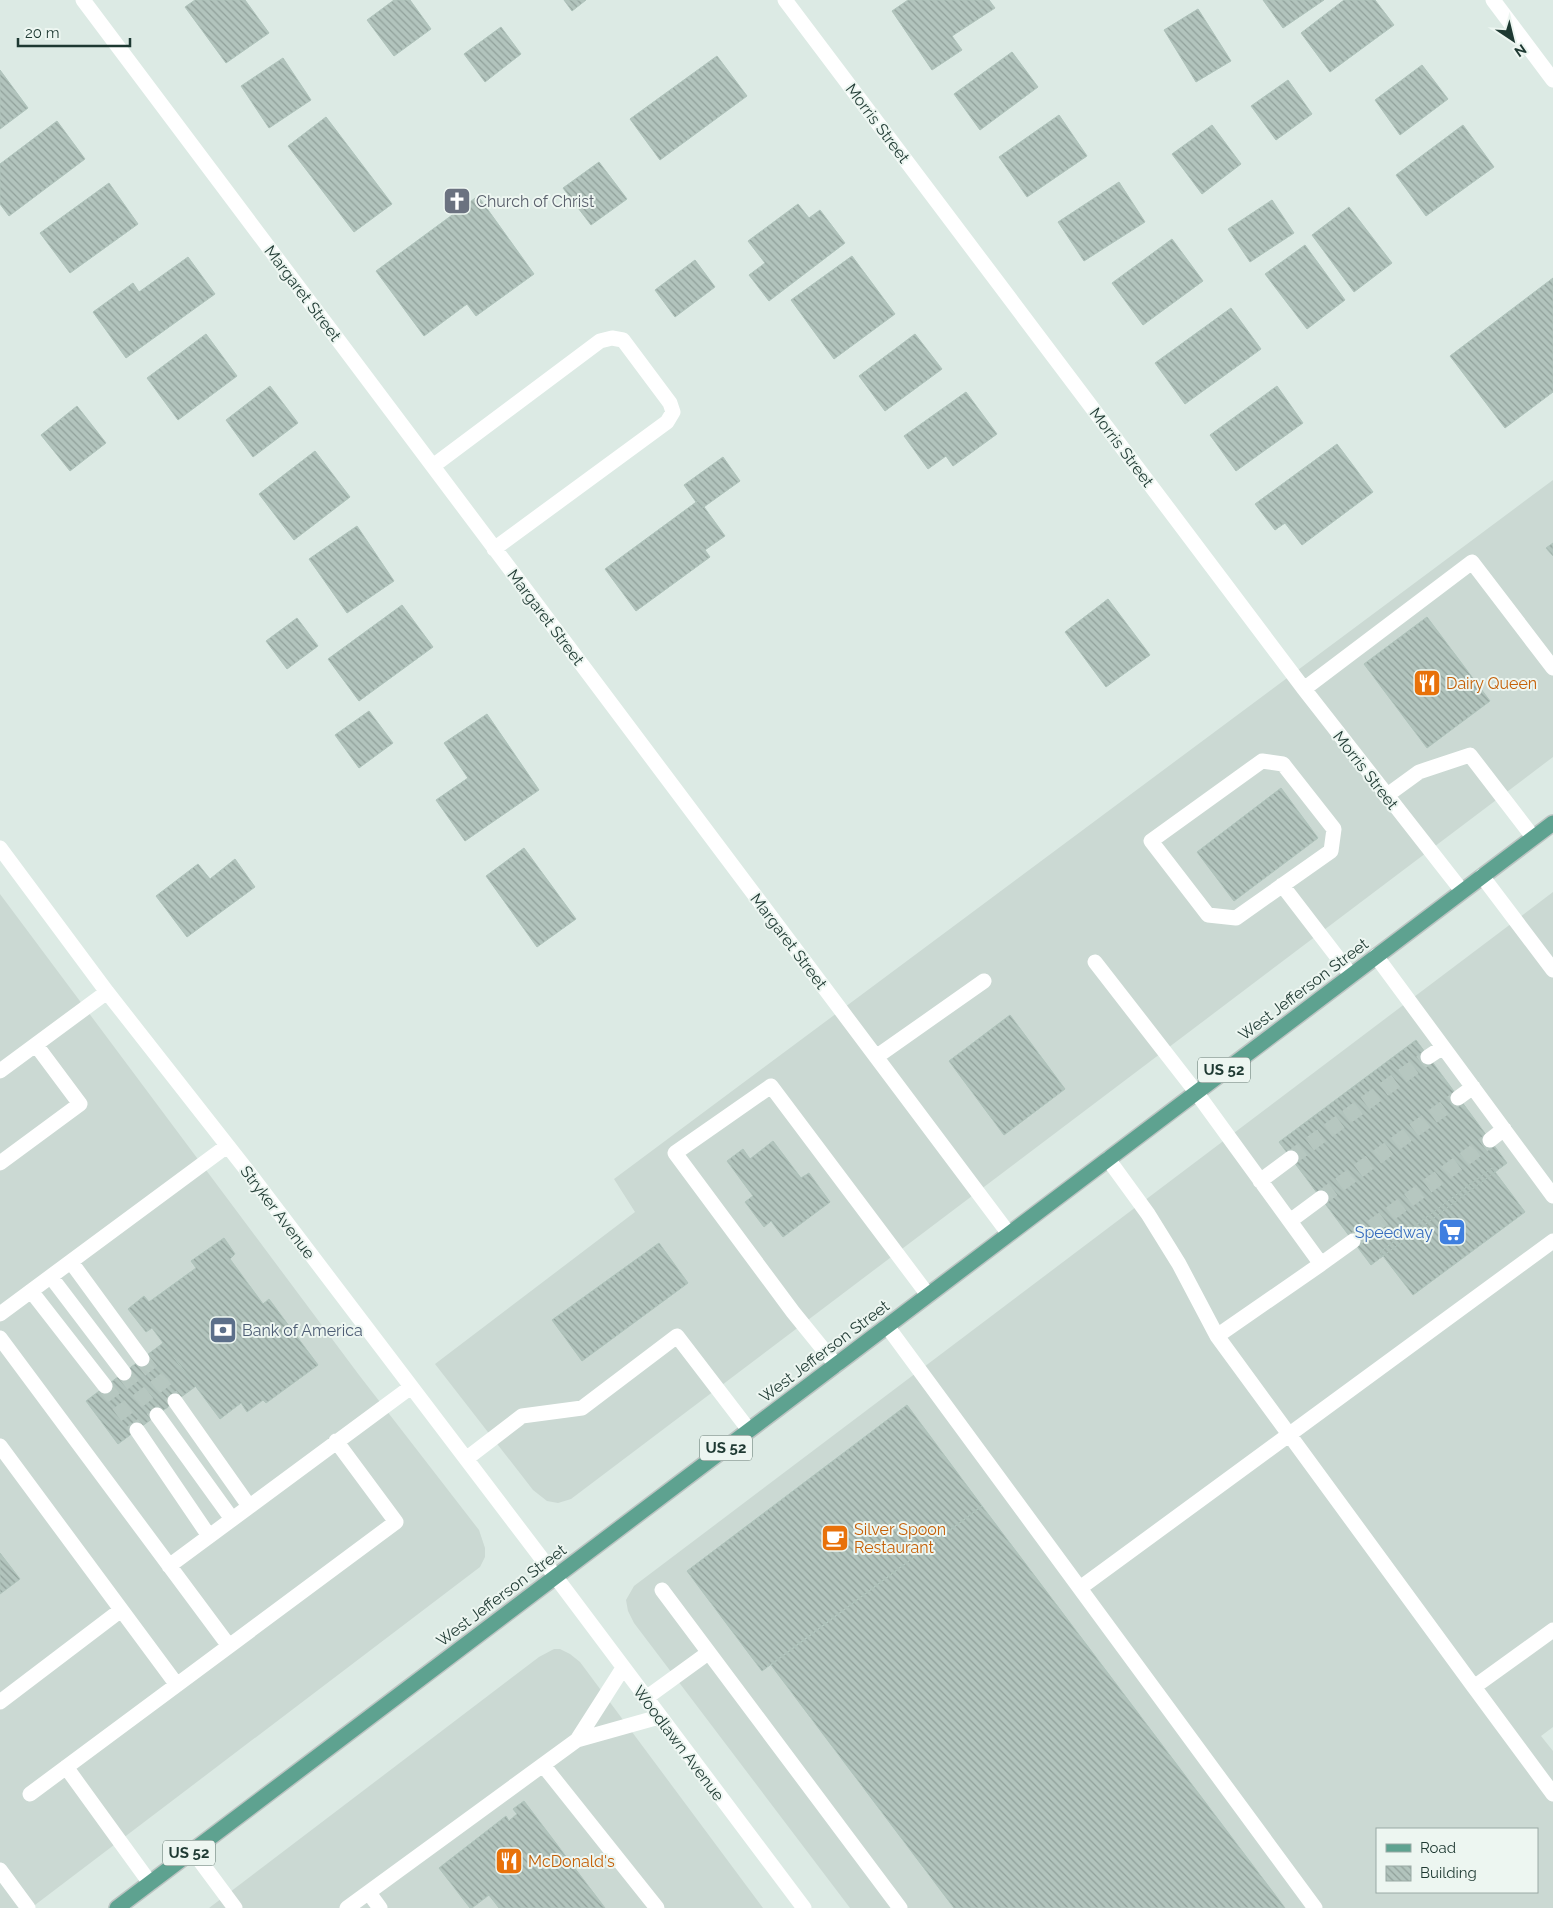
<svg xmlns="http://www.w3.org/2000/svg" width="1553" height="1908" viewBox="0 0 1553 1908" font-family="Raleway,sans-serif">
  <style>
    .built { fill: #cbd9d3; fill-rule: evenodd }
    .building { fill: url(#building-back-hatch); stroke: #afc3bb }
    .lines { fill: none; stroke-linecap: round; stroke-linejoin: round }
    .minor-tunnel { stroke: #b6c7c0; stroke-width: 15; stroke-dasharray: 15 8; stroke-linecap: butt }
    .major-casing { stroke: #bcc4c2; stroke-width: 18 }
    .minor { stroke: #fff; stroke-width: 15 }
    .major { stroke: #5ea290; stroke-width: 15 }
    .labels { text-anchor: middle; stroke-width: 4; stroke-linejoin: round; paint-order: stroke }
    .shield { fill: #edf6f1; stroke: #5c726b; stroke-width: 1 }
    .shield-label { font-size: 15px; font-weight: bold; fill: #1e3932 }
    .street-label { font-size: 16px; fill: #1e3932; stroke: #edf6f1 }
    .worship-label { font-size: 16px; fill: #5b616d; stroke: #edf6f1; text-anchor: start }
    .food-label { font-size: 16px; fill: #c56008; stroke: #edf6f1; text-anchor: start }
    .shop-label { font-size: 16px; fill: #366cbe; stroke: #edf6f1; text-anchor: end }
    .service-label { font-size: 16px; fill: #4e5e75; stroke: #edf6f1; text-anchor: start }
  </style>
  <defs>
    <pattern id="building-back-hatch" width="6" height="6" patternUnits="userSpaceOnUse" patternTransform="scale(1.25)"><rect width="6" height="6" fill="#b2c4bd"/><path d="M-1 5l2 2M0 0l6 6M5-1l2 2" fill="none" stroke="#90a09a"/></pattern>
  </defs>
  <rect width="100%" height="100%" fill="#dceae4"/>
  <path class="built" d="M 1553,480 L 1553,757 L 571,1499 L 558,1503 L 547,1501 L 533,1490 L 435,1364 L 635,1212 L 614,1179 Z
    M 1553,892 L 1553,1727 L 1541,1736 L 1553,1751 L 1553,1908 L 850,1908 L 634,1623 L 628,1611 L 626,1600 L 634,1586 ZM 1377,1829 L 1537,1829 L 1537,1892 L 1377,1892 Z
    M 0,894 L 359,1375 L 479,1530 L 485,1548 L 485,1557 L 480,1567 L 31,1908 L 0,1908 Z
    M 554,1649 L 560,1649 L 570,1654 L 580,1662 L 763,1908 L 209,1908 L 539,1657 Z"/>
  <path class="building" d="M 195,0 L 245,0 L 269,33 L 226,63 L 185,7 Z
    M 394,0 L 410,0 L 431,29 L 394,56 L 367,20 Z
    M 564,0 L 586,0 L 572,11 Z
    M 908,0 L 989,0 L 995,8 L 952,36 L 962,50 L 932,70 L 892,11 Z
    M 1263,0 L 1324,0 L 1283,28 Z
    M 1344,0 L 1375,0 L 1394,25 L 1330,72 L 1301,33 Z
    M 1198,9 L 1231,61 L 1196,82 L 1164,30 Z
    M 501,27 L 521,54 L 485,82 L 464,54 Z
    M 1012,52 L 1038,87 L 980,130 L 954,94 Z
    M 717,56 L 747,96 L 660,160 L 630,119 Z
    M 283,58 L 311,100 L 269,128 L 241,86 Z
    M 1422,65 L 1448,99 L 1400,135 L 1375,100 Z
    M 0,70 L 28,108 L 0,129 Z
    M 1288,80 L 1312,114 L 1276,140 L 1251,106 Z
    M 1059,115 L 1087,156 L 1027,197 L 999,157 Z
    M 326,117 L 392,204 L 354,232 L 288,146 Z
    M 57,121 L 85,159 L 9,216 L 0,204 L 0,164 Z
    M 1212,125 L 1241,164 L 1202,194 L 1172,154 Z
    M 1463,125 L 1494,167 L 1426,216 L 1396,175 Z
    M 599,162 L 627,199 L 591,225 L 563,188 Z
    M 1119,182 L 1145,222 L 1084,261 L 1058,222 Z
    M 109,183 L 138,224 L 70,273 L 40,233 Z
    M 478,196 L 534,274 L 476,316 L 467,304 L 424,336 L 376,271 Z
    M 1272,200 L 1294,233 L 1250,262 L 1228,229 Z
    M 798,204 L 809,218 L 820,210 L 845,243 L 769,301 L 749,275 L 765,263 L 748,241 Z
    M 1349,207 L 1392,263 L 1354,292 L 1312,235 Z
    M 1172,239 L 1203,281 L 1143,325 L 1112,283 Z
    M 1305,245 L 1345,300 L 1307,329 L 1265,274 Z
    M 852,256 L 895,314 L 834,359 L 791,300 Z
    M 188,257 L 215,294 L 126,358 L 93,312 L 133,283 L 139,292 Z
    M 695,260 L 715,287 L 675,317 L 655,290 Z
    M 1553,278 L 1553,392 L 1505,428 L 1450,356 Z
    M 1231,308 L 1261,349 L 1185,404 L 1155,363 Z
    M 206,334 L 237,376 L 178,420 L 147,378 Z
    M 915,334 L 942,369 L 885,411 L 859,376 Z
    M 270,386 L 298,423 L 253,457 L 226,420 Z
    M 1277,386 L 1303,423 L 1236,471 L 1210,435 Z
    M 966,392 L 997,434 L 953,466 L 946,456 L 928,469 L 904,436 Z
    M 77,406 L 106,443 L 70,471 L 41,435 Z
    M 1337,444 L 1373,492 L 1302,545 L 1285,523 L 1275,530 L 1255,504 Z
    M 315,451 L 350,497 L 294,540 L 259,494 Z
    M 723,457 L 740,481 L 701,509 L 684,485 Z
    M 699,500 L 725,536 L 705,550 L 710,557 L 636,611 L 605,569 Z
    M 357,526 L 394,581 L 347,613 L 309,559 Z
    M 1553,543 L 1553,556 L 1546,548 Z
    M 1108,599 L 1150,655 L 1106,687 L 1065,632 Z
    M 402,605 L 433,647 L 359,701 L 328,659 Z
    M 1427,617 L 1490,701 L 1427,748 L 1364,664 Z
    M 297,618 L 318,646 L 287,669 L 266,641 Z
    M 369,711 L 393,743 L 359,768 L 335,735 Z
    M 487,714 L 539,790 L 465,841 L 436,800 L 468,778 L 444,743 Z
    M 1281,788 L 1318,838 L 1234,901 L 1197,852 Z
    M 524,848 L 576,919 L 537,947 L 486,876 Z
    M 235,859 L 255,887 L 187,937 L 156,896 L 198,864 L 210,879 Z
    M 1010,1015 L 1065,1089 L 1004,1135 L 949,1061 Z
    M 1416,1040 L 1507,1163 L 1371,1265 L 1279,1142 Z
    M 773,1141 L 801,1178 L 809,1173 L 830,1202 L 783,1237 L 771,1221 L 764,1227 L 745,1202 L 753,1196 L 727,1161 L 743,1149 L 750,1159 Z
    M 1492,1168 L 1525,1212 L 1413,1295 L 1380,1252 Z
    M 224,1238 L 235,1254 L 230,1259 L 263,1304 L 269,1299 L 318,1365 L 266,1403 L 263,1400 L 247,1412 L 241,1403 L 220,1419 L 152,1328 L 146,1332 L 128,1309 L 144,1296 L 149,1302 L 196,1268 L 191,1261 Z
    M 659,1243 L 688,1283 L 582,1361 L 552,1320 Z
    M 163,1343 L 196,1386 L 118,1444 L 86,1401 Z
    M 907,1405 L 982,1506 L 762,1671 L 687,1571 Z
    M 982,1506 L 1285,1908 L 954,1908 L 771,1665 Z
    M 0,1553 L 20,1579 L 0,1594 Z
    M 524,1801 L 605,1908 L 499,1908 L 489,1895 L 472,1908 L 470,1908 L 439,1868 L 506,1816 L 509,1821 L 517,1814 L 513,1809 Z"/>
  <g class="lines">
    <path class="minor-tunnel" d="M 1291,1158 L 1428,1057
      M 1321,1198 L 1458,1098
      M 1353,1241 L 1490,1140
      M 142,1359 L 175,1401
      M 124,1373 L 157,1415
      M 105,1386 L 137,1430"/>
    <g class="major-casing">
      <path id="major" d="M 117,1908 L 1553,823"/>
    </g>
    <path class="minor" d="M 83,0 L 1009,1234
      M 785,0 L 1304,689 L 1462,891
      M 1493,0 L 1553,80
      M 433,466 L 600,341 L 612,338 L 623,340 L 670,403 L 673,412 L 667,422 L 494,549
      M 1304,689 L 1472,562 L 1553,668
      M 1262,761 L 1283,764 L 1334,829 L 1331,851 L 1236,918 L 1208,915 L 1151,841 Z
      M 1386,796 L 1419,772 L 1470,755 L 1533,837
      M 0,848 L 107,992 L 249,1173 L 555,1576 L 804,1908
      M 1482,876 L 1553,970
      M 1282,885 L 1351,975
      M 1376,956 L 1553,1196
      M 1095,962 L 1196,1092 L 1321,1264 L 1217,1336
      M 876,1057 L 984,981
      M 1428,1057 L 1443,1047
      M 0,1071 L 107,992
      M 1458,1098 L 1473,1087
      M 1490,1140 L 1504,1129
      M 1108,1159 L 1148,1214 L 1179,1264 L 1217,1336 L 1474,1687 L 1553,1630
      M 0,1163 L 80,1104 L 36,1045
      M 1260,1181 L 1291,1158
      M 1290,1221 L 1321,1198
      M 71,1262 L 142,1359
      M 1321,1264 L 1353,1241
      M 51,1277 L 124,1373
      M 31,1291 L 105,1386
      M 0,1314 L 227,1146
      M 887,1326 L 1315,1908
      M 0,1338 L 229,1646
      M 836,1365 L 793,1312 L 675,1153 L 771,1086 L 928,1295
      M 175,1401 L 249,1506
      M 157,1415 L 232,1519
      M 137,1430 L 209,1536
      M 0,1446 L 177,1685
      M 466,1459 L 522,1416 L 582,1408 L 677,1336 L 749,1430
      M 169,1566 L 411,1387
      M 1080,1588 L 1553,1241
      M 662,1590 L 900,1908
      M 1474,1687 L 1553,1794
      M 646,1698 L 708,1653
      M 0,1702 L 121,1610
      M 577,1740 L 659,1717
      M 543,1765 L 657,1908
      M 66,1767 L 150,1883
      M 30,1794 L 396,1522 L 336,1441
      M 192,1850 L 235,1908
      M 0,1870 L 28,1908
      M 369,1893 L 380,1908
      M 347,1908 L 577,1740 L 623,1668"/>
    <use href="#major" class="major"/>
  </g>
  <defs>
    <g id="church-square" transform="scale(1.4375)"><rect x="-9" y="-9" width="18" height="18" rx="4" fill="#6b7280" stroke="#edf6f1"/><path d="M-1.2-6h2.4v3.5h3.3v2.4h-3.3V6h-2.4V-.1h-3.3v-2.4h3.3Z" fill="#fff"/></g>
    <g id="restaurant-square" transform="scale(1.4375)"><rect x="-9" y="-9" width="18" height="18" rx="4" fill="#e8710a" stroke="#edf6f1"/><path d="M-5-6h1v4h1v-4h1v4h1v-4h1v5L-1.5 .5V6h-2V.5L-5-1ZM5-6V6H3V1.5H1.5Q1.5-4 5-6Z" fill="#fff"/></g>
    <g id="supermarket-square" transform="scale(1.4375)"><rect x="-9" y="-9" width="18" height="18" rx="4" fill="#3f7fe0" stroke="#edf6f1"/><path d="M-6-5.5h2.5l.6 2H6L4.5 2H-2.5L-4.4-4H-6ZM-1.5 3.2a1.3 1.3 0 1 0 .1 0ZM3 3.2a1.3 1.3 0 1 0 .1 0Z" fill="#fff"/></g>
    <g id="bank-square" transform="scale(1.4375)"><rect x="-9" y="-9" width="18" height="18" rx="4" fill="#5c6f8a" stroke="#edf6f1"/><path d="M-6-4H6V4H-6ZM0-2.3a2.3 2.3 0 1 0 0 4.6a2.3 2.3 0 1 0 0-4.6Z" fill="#fff"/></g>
    <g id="cafe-square" transform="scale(1.4375)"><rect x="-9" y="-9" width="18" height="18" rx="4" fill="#e8710a" stroke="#edf6f1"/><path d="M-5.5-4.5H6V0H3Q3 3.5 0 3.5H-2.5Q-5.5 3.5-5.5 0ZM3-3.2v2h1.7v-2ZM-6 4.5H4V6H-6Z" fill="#fff"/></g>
  </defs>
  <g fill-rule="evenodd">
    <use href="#church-square" x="457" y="201"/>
    <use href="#restaurant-square" x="1427" y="683"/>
    <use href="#supermarket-square" x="1452" y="1232"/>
    <use href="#bank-square" x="223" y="1330"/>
    <use href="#cafe-square" x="835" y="1538"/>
    <use href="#restaurant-square" x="509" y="1861"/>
  </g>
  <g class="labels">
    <g class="shield">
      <rect x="1198" y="1057.5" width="52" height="25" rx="4"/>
      <rect x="700" y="1435.5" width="52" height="25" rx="4"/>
      <rect x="163" y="1840.5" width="52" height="25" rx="4"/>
    </g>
    <g class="shield-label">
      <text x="1224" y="1075">US 52</text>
      <text x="726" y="1453">US 52</text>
      <text x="189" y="1858">US 52</text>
    </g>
    <g class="street-label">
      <text transform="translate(878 123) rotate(53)" y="6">Morris Street</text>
      <text transform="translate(303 293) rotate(53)" y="6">Margaret Street</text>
      <text transform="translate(1122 447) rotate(53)" y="6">Morris Street</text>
      <text transform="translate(546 617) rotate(53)" y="6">Margaret Street</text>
      <text transform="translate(1366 770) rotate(52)" y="6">Morris Street</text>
      <text transform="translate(789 941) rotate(53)" y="6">Margaret Street</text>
      <text transform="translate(1303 989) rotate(-37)" y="6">West Jefferson Street</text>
      <text transform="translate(278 1212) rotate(53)" y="6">Stryker Avenue</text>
      <text transform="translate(824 1351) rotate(-37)" y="6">West Jefferson Street</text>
      <text transform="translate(501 1595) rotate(-37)" y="6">West Jefferson Street</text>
      <text transform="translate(679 1743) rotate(53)" y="6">Woodlawn Avenue</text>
    </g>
    <g class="worship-label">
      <text x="476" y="207">Church of Christ</text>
    </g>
    <g class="food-label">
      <text x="1446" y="689">Dairy Queen</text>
      <text x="854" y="1535">Silver Spoon<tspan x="854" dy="18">Restaurant</tspan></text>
      <text x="528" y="1867">McDonald's</text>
    </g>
    <g class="shop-label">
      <text x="1433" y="1238">Speedway</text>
    </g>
    <g class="service-label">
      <text x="242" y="1336">Bank of America</text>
    </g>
  </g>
  <rect x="1376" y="1828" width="162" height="65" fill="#edf6f1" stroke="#9aaaa5"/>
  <rect x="1386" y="1844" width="25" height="8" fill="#5ea290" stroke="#9aaaa5"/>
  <text x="1420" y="1853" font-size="15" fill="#1e3932">Road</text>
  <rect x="1386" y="1866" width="25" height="15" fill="url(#building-back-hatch)" stroke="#9aaaa5"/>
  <text x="1420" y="1878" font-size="15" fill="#1e3932">Building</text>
  <g transform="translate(1513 40) rotate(145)" stroke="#edf6f1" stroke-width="4" paint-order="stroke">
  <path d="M0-4L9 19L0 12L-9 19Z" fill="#1e3932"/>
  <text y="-8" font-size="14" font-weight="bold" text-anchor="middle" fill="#1e3932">N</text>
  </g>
  <path d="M18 38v8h112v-8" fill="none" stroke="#1e3932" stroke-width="2.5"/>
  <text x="25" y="38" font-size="15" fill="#1e3932" stroke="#edf6f1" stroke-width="4" paint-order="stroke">20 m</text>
</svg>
